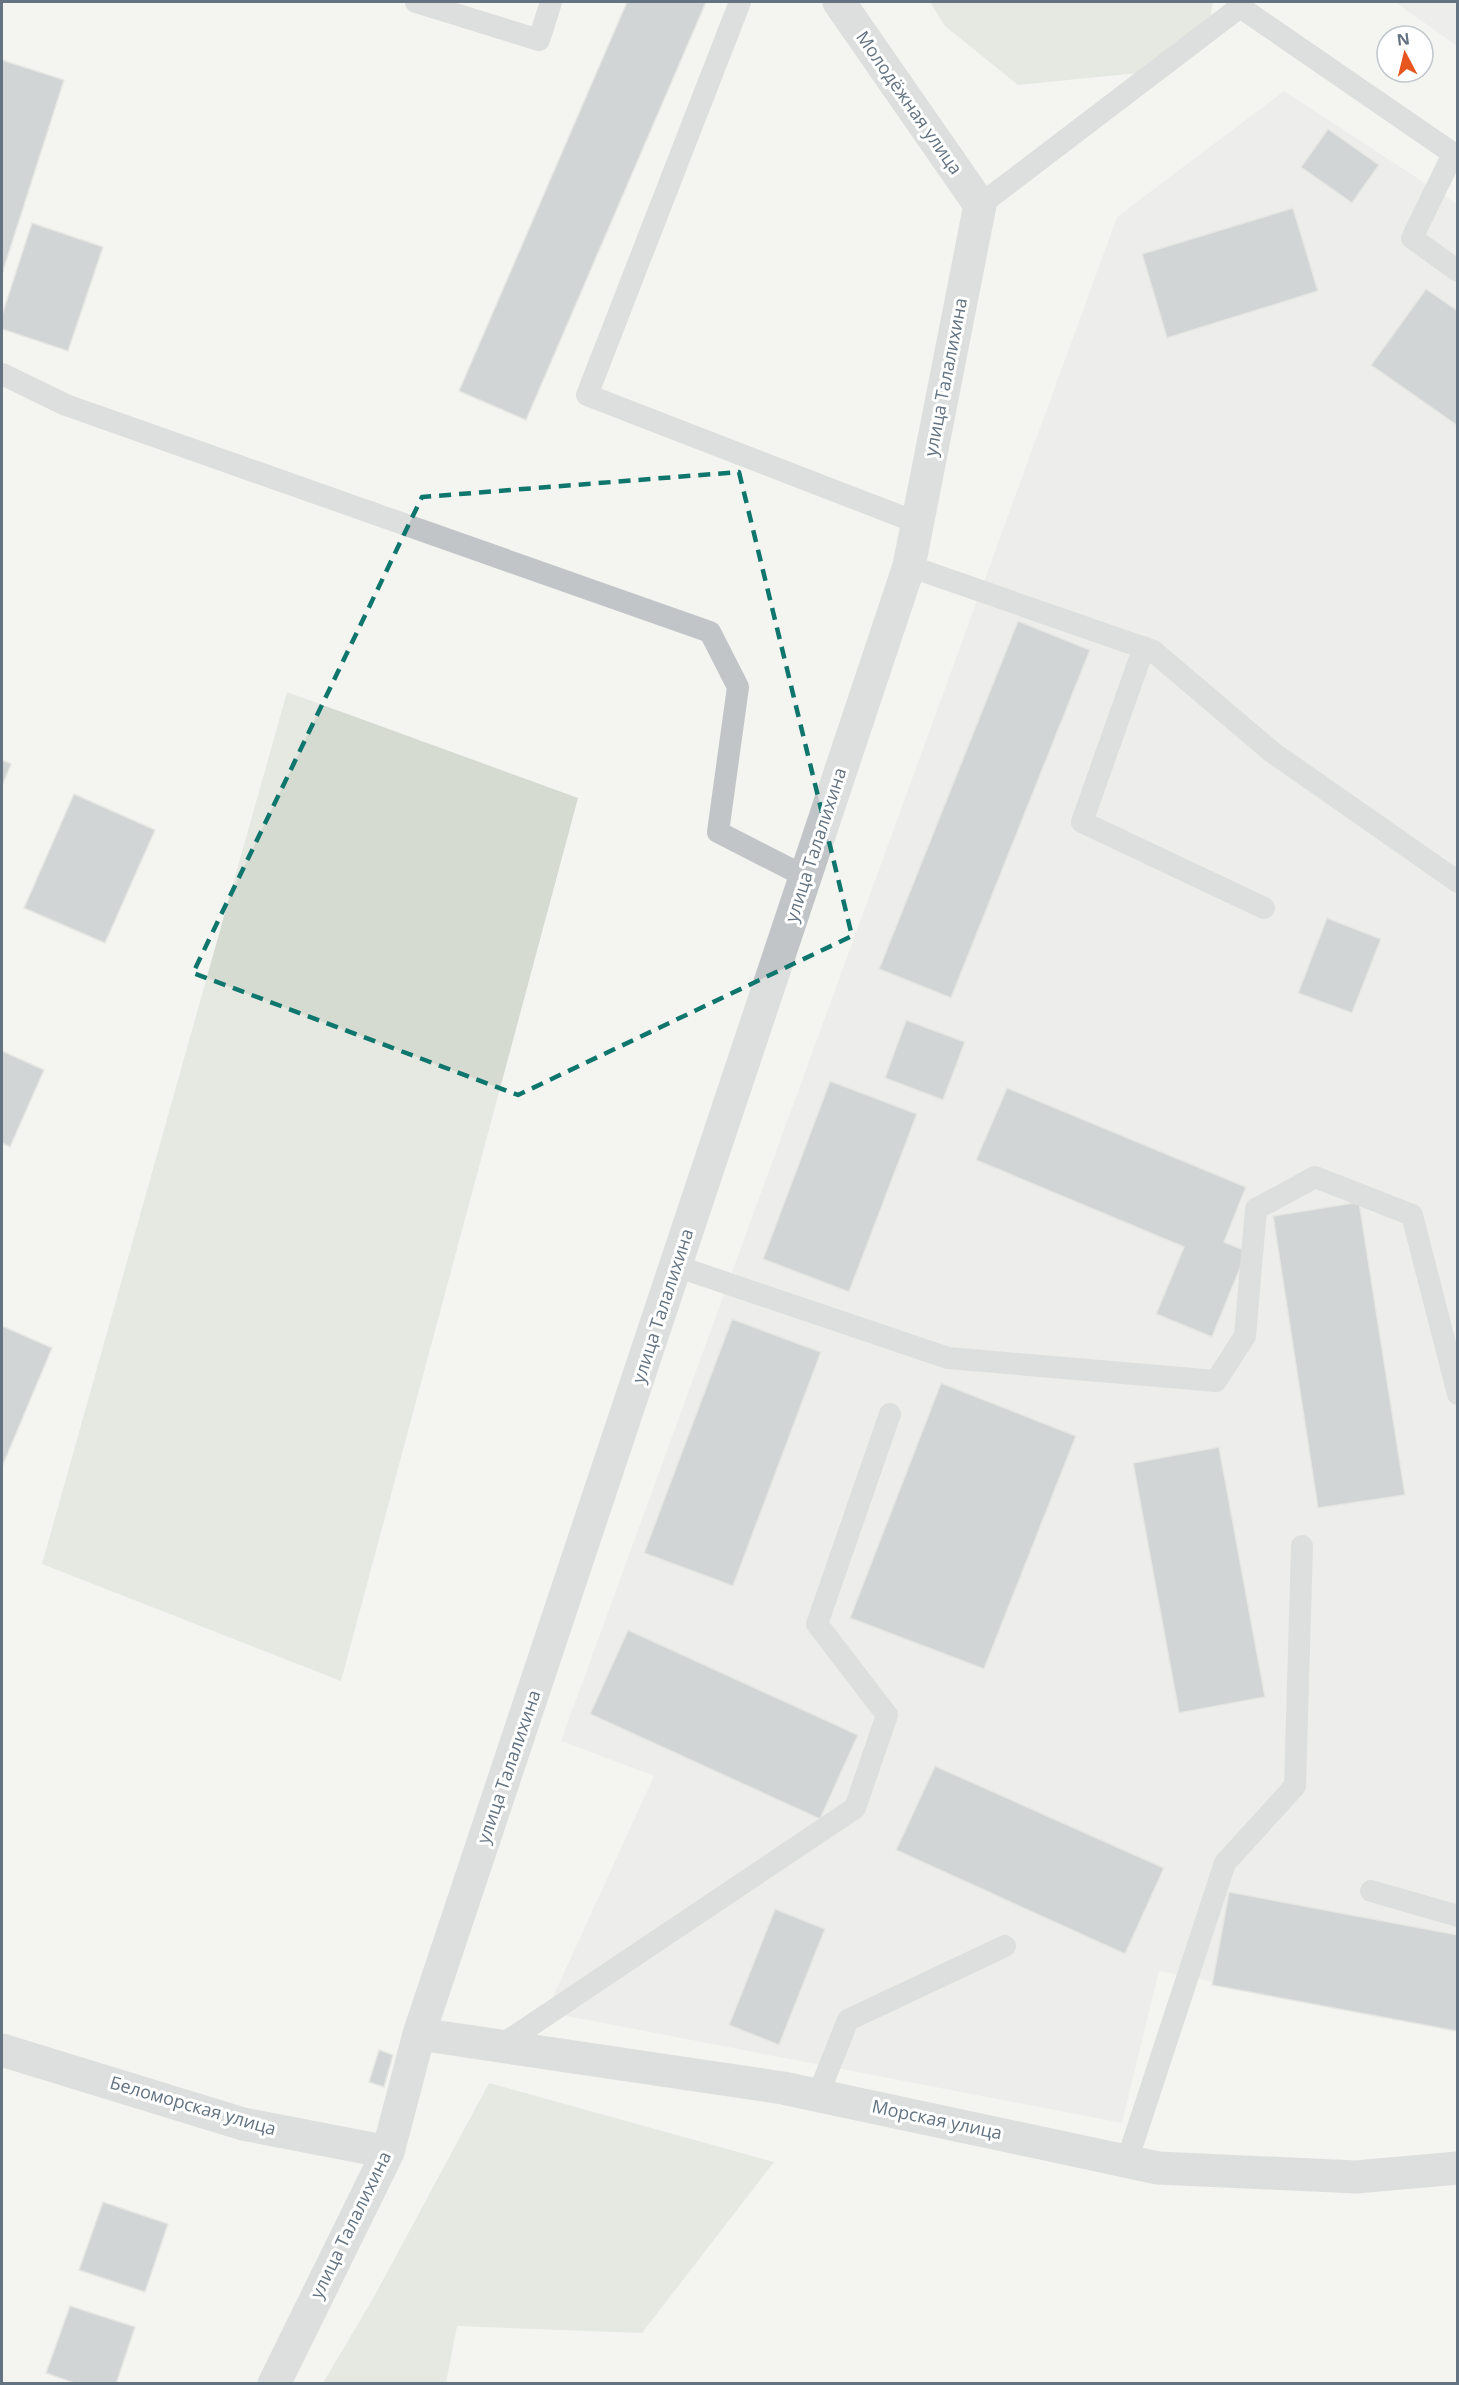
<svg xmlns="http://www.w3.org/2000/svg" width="1459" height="2385" viewBox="0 0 1459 2385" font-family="'Open Sans',sans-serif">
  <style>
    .built { fill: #e5e6e4 }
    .green { fill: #d5dbd1 }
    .building { fill: #a9b0b6; stroke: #d5d5d3; stroke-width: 1.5 }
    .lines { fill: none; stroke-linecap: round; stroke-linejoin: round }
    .service { stroke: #c1c5c8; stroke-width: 22 }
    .minor { stroke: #c1c5c8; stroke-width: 33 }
    .marked { fill: none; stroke: #0f766e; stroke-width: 4.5; stroke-dasharray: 12 8; stroke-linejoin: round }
    .labels { text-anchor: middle; stroke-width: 6; stroke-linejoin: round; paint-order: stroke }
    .street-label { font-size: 18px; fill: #637382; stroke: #fff }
  </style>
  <rect width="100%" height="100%" fill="#f4f4f0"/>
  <path class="built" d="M 1395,2 L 1457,2 L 1457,46 Z
    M 1284,91 L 1457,204 L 1457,2032 L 1159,1971 L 1122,2123 L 546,2012 L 654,1776 L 561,1741 L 1117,217 Z"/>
  <path class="green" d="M 930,2 L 1213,2 L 1210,20 L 1148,72 L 1018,85 L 945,26 Z
    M 287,692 L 578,798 L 341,1681 L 42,1564 Z
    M 489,2083 L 774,2162 L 642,2333 L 457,2326 L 446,2383 L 323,2383 L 375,2295 Z"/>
  <path class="building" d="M 627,2 L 706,2 L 526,420 L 459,391 Z
    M 2,60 L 64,80 L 2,274 Z
    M 1328,129 L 1379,165 L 1352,203 L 1301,167 Z
    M 1293,208 L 1318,291 L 1167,338 L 1142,254 Z
    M 32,223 L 103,247 L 68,351 L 2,329 L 2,315 Z
    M 1426,289 L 1458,311 L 1458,426 L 1371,365 Z
    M 1018,621 L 1090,650 L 951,998 L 879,969 Z
    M 2,760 L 11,764 L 2,786 Z
    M 74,794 L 155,830 L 105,943 L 24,908 Z
    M 1327,918 L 1381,939 L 1352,1013 L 1298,993 Z
    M 906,1020 L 965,1042 L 943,1100 L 885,1078 Z
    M 2,1051 L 44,1070 L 10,1147 L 2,1143 Z
    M 830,1081 L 917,1114 L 849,1292 L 763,1259 Z
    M 1007,1088 L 1246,1187 L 1224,1242 L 1247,1251 L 1212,1337 L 1156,1314 L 1184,1247 L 976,1160 Z
    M 1359,1202 L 1405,1495 L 1318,1508 L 1273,1216 Z
    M 732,1319 L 821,1352 L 733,1586 L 644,1553 Z
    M 2,1326 L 52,1348 L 2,1467 Z
    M 941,1383 L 1076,1436 L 984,1669 L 850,1618 Z
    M 1219,1447 L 1265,1697 L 1179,1713 L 1133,1463 Z
    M 628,1630 L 858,1735 L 820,1819 L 590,1714 Z
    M 935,1766 L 1164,1868 L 1125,1954 L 896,1850 Z
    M 1229,1892 L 1458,1935 L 1457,2031 L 1212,1985 Z
    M 775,1909 L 825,1929 L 779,2045 L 729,2025 Z
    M 379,2050 L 393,2055 L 384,2087 L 369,2082 Z
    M 103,2202 L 168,2224 L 145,2292 L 79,2270 Z
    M 70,2306 L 135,2327 L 116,2384 L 77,2384 L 46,2373 Z"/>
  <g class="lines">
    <path class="service" d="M 416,2 L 539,40 L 551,2
      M 740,2 L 587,395 L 918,523
      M 1240,7 L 1458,157
      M 1453,154 L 1412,238 L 1458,271
      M 980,205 L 1240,7 L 1241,2
      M 2,374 L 66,405 L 710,632 L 738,687 L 718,832 L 806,877
      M 909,566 L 1153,651 L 1272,752 L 1458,882
      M 1144,647 L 1082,822 L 1264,908
      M 676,1266 L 948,1358 L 1216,1381 L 1245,1336 L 1256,1209 L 1315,1177 L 1412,1215 L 1458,1394
      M 1371,1891 L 1458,1916
      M 500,2046 L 855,1808 L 887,1715 L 817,1624 L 890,1414
      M 818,2095 L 848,2020 L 1005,1946
      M 1127,2161 L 1225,1863 L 1295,1786 L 1302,1546"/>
    <path class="minor" d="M 419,2034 L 783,2088 L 1158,2168 L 1356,2177 L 1458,2168
      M 2,2050 L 243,2124 L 388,2152
      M 274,2384 L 388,2152 L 419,2034 L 909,566 L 980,205 L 839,2"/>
  </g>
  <path d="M0 0H1459V2385H0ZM 739,472 L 852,936 L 518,1095 L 193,973 L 422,497 Z" fill="#f4f4f0" fill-opacity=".55" fill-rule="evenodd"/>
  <path class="marked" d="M 739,472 L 852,936 L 518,1095 L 193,973 L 422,497 Z"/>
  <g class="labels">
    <g class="street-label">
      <text transform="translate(909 103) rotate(55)" y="6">Молодёжная улица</text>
      <text transform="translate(946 377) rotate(-79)" y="6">улица Талалихина</text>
      <text transform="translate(816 845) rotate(-72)" y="6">улица Талалихина</text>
      <text transform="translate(663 1306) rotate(-72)" y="6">улица Талалихина</text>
      <text transform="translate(509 1767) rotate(-71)" y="6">улица Талалихина</text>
      <text transform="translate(193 2106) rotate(16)" y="6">Беломорская улица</text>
      <text transform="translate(937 2120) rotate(12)" y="6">Морская улица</text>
      <text transform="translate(351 2225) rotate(-64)" y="6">улица Талалихина</text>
    </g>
  </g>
  <rect width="1459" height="2385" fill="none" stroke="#637382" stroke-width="6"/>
  <g transform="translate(1405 54) rotate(353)"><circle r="28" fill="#ffffff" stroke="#c1c7cd" stroke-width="1.5"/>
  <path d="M0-4.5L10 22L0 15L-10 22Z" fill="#e6561e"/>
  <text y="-9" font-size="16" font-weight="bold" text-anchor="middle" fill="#637382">N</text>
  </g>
</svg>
